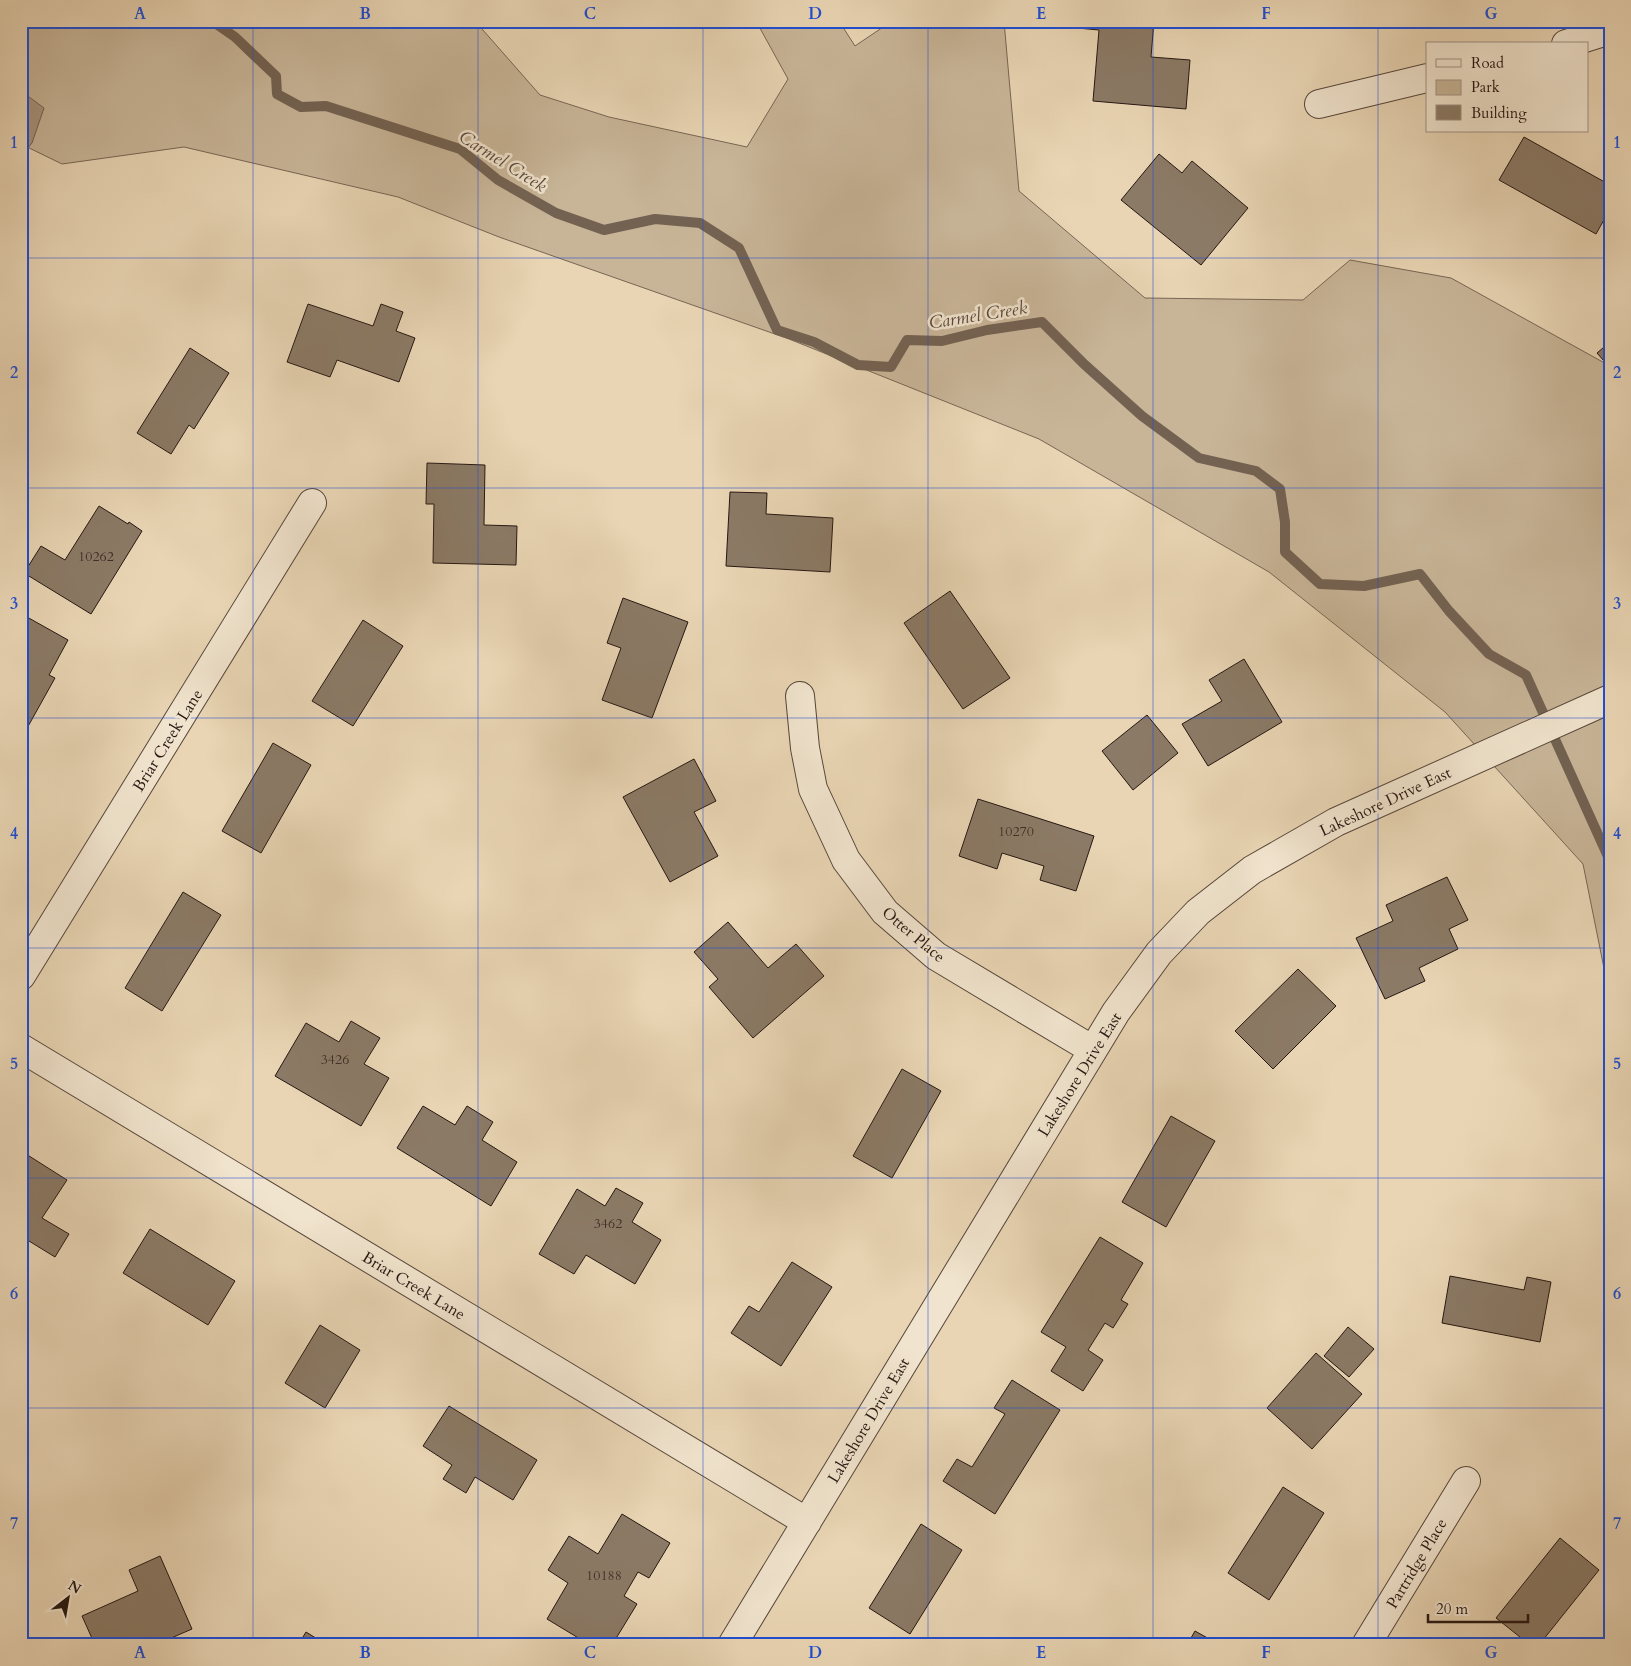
<svg xmlns="http://www.w3.org/2000/svg" width="1631" height="1666" viewBox="0 0 1631 1666" font-family="Cardo,serif">
  <style>
    .green { fill: #c8b598; stroke: #765 }
    .water { fill: #a7947d; stroke: #736252 }
    .lines { fill: none; stroke-linecap: round; stroke-linejoin: round }
    .stream { stroke: #736252; stroke-width: 10 }
    .building { fill: #8b7a66; stroke: #261712 }
    .minor-casing { stroke: #57463a; stroke-width: 30 }
    .minor { stroke: #f1e4ce; stroke-width: 28 }
    .grid { fill: none; stroke: #1d4ed8; stroke-width: 1; stroke-opacity: 0.55 }
    .labels { text-anchor: middle; stroke-width: 5; stroke-linejoin: round; paint-order: stroke }
    .number-label { font-size: 14px; fill: #3f3027 }
    .street-label { font-size: 16px; fill: #261712; stroke: #f1e4ce }
    .water-label { font-size: 18px; font-style: italic; fill: #5a493d; stroke: #f1e4ce }
    .neatline { fill: none; stroke: #1d4ed8; stroke-width: 2 }
    .grid-label { font-size: 16px; text-anchor: middle; font-weight: bold; fill: #1d4ed8 }
  </style>
  <rect width="100%" height="100%" fill="#e9d5b4"/>
  <filter id="stains"><feTurbulence type="fractalNoise" baseFrequency=".004" numOctaves="4"/><feColorMatrix values="0 0 0 0 .2 0 0 0 0 .09 0 0 0 0 .02 0 0 0 .5 -.17"/></filter>
  <radialGradient id="worn" r=".72"><stop offset=".6" stop-color="#630" stop-opacity="0"/><stop offset="1" stop-color="#630" stop-opacity=".3"/></radialGradient>
  <path class="green" d="M 21,21 L 475,21 L 540,95 L 609,117 L 747,147 L 788,79 L 756,21 L 839,21 L 855,46 L 892,21 L 1004,21 L 1019,191 L 1145,298 L 1303,300 L 1350,260 L 1451,278 L 1610,366 L 1610,998 L 1583,864 L 1445,712 L 1269,572 L 1039,439 L 789,339 L 499,237 L 398,197 L 184,147 L 62,164 L 21,144 Z"/>
  <path class="water" d="M 21,91 L 44,108 L 32,143 L 21,156 Z"/>
  <g class="lines">
    <path class="stream" d="M 212,21 L 235,37 L 276,76 L 277,94 L 301,107 L 326,106 L 460,149 L 498,180 L 556,213 L 604,230 L 655,219 L 700,223 L 739,248 L 777,330 L 814,342 L 858,365 L 891,367 L 907,340 L 942,341 L 987,330 L 1042,322 L 1084,364 L 1142,416 L 1199,458 L 1256,471 L 1280,489 L 1285,522 L 1285,552 L 1320,584 L 1364,586 L 1420,574 L 1449,611 L 1489,654 L 1526,675 L 1610,861"/>
  </g>
  <path class="building" d="M 1078,21 L 1154,21 L 1151,57 L 1190,60 L 1186,109 L 1093,101 L 1099,30 L 1077,28 Z
    M 1524,137 L 1610,185 L 1610,209 L 1596,234 L 1499,180 Z
    M 1159,154 L 1182,173 L 1192,161 L 1248,208 L 1201,265 L 1121,200 Z
    M 308,304 L 373,326 L 381,304 L 403,312 L 396,331 L 415,338 L 399,382 L 337,360 L 330,377 L 287,362 Z
    M 1610,342 L 1610,352 L 1607,355 L 1610,359 L 1610,368 L 1597,353 Z
    M 190,348 L 229,373 L 194,429 L 189,425 L 171,454 L 137,433 Z
    M 427,463 L 485,465 L 484,525 L 517,526 L 516,565 L 433,563 L 434,504 L 426,504 Z
    M 730,492 L 767,493 L 766,514 L 833,518 L 830,572 L 726,566 Z
    M 99,506 L 128,524 L 129,522 L 142,531 L 91,614 L 24,573 L 41,546 L 65,560 Z
    M 950,591 L 1010,678 L 963,709 L 904,623 Z
    M 623,598 L 688,622 L 652,718 L 602,700 L 621,648 L 607,643 Z
    M 27,617 L 68,640 L 49,675 L 55,678 L 21,739 L 21,628 Z
    M 363,620 L 403,646 L 353,726 L 312,701 Z
    M 1244,659 L 1282,722 L 1208,766 L 1182,724 L 1222,701 L 1209,680 Z
    M 1147,715 L 1178,753 L 1133,790 L 1102,751 Z
    M 273,743 L 311,765 L 261,853 L 222,831 Z
    M 694,759 L 716,801 L 694,812 L 718,856 L 670,882 L 623,797 Z
    M 978,799 L 1094,836 L 1076,891 L 1040,880 L 1044,866 L 1002,853 L 997,869 L 959,856 Z
    M 1447,877 L 1468,920 L 1449,929 L 1458,949 L 1419,968 L 1425,981 L 1385,999 L 1356,938 L 1393,921 L 1386,905 Z
    M 183,892 L 221,915 L 162,1011 L 125,988 Z
    M 728,922 L 768,968 L 796,944 L 824,976 L 753,1038 L 709,987 L 718,979 L 694,952 Z
    M 1298,969 L 1336,1006 L 1273,1069 L 1235,1031 Z
    M 351,1021 L 380,1038 L 364,1064 L 389,1078 L 361,1126 L 275,1076 L 306,1023 L 339,1042 Z
    M 902,1069 L 941,1091 L 892,1178 L 853,1156 Z
    M 423,1106 L 455,1125 L 467,1106 L 493,1122 L 482,1140 L 517,1162 L 491,1206 L 397,1148 Z
    M 1171,1116 L 1215,1141 L 1166,1227 L 1122,1202 Z
    M 26,1154 L 67,1180 L 42,1218 L 69,1234 L 55,1257 L 29,1241 L 21,1254 L 21,1161 Z
    M 616,1188 L 643,1203 L 632,1222 L 661,1240 L 635,1284 L 586,1255 L 574,1274 L 539,1254 L 577,1189 L 605,1206 Z
    M 150,1229 L 235,1281 L 208,1325 L 123,1273 Z
    M 1100,1237 L 1143,1263 L 1121,1300 L 1128,1304 L 1113,1328 L 1105,1323 L 1088,1350 L 1103,1360 L 1083,1391 L 1051,1371 L 1066,1347 L 1041,1332 Z
    M 792,1262 L 832,1287 L 781,1366 L 731,1333 L 749,1306 L 759,1312 Z
    M 1450,1276 L 1524,1290 L 1527,1277 L 1551,1282 L 1540,1342 L 1442,1323 Z
    M 320,1325 L 360,1350 L 325,1408 L 285,1383 Z
    M 1348,1327 L 1374,1349 L 1349,1377 L 1324,1356 Z
    M 1316,1353 L 1362,1394 L 1312,1449 L 1267,1408 Z
    M 1012,1380 L 1060,1410 L 995,1514 L 943,1481 L 957,1459 L 972,1467 L 1005,1414 L 994,1408 Z
    M 449,1406 L 537,1460 L 513,1500 L 475,1477 L 466,1493 L 443,1479 L 452,1465 L 423,1446 Z
    M 1283,1487 L 1324,1513 L 1269,1600 L 1228,1573 Z
    M 622,1514 L 670,1543 L 649,1578 L 638,1572 L 624,1596 L 637,1604 L 612,1645 L 590,1645 L 547,1619 L 568,1583 L 548,1570 L 569,1536 L 598,1554 Z
    M 921,1524 L 962,1550 L 910,1634 L 869,1608 Z
    M 1560,1538 L 1599,1570 L 1539,1645 L 1530,1645 L 1496,1618 Z
    M 160,1556 L 192,1629 L 155,1645 L 95,1645 L 82,1616 L 138,1591 L 129,1570 Z
    M 1195,1631 L 1220,1645 L 1187,1645 Z
    M 306,1632 L 327,1645 L 298,1645 Z"/>
  <g class="lines">
    <g class="minor-casing">
      <path id="minor" d="M 1566,44 L 1610,30
        M 1319,104 L 1427,78
        M 800,696 L 805,748 L 813,789 L 846,860 L 885,912 L 936,956 L 1093,1050
        M 21,976 L 312,503
        M 21,1048 L 807,1522
        M 732,1645 L 1093,1050 L 1116,1012 L 1159,953 L 1198,912 L 1252,870 L 1336,822 L 1610,699
        M 1366,1645 L 1466,1481"/>
    </g>
    <use href="#minor" class="minor"/>
  </g>
  <path class="grid" d="M 253,21 L 253,1645M 478,21 L 478,1645M 703,21 L 703,1645M 928,21 L 928,1645M 1153,21 L 1153,1645M 1378,21 L 1378,1645M 21,258 L 1610,258M 21,488 L 1610,488M 21,718 L 1610,718M 21,948 L 1610,948M 21,1178 L 1610,1178M 21,1408 L 1610,1408"/>
  <g class="labels">
    <g class="number-label">
      <text x="96" y="561">10262</text>
      <text x="1016" y="836">10270</text>
      <text x="335" y="1064">3426</text>
      <text x="608" y="1228">3462</text>
      <text x="604" y="1580">10188</text>
    </g>
    <g class="street-label">
      <text transform="translate(167 740) rotate(-58)" y="6">Briar Creek Lane</text>
      <text transform="translate(1385 801) rotate(-25)" y="6">Lakeshore Drive East</text>
      <text transform="translate(914 934) rotate(40)" y="6">Otter Place</text>
      <text transform="translate(1079 1074) rotate(-58)" y="6">Lakeshore Drive East</text>
      <text transform="translate(414 1285) rotate(31)" y="6">Briar Creek Lane</text>
      <text transform="translate(868 1420) rotate(-59)" y="6">Lakeshore Drive East</text>
      <text transform="translate(1416 1563) rotate(-59)" y="6">Partridge Place</text>
    </g>
    <g class="water-label">
      <text transform="translate(503 161) rotate(32)" y="6">Carmel Creek</text>
      <text transform="translate(978 315) rotate(-9)" y="6">Carmel Creek</text>
    </g>
  </g>
  <rect width="1631" height="1666" fill="none" stroke="#e9d5b4" stroke-width="55"/>
  <rect x="1426" y="42" width="162" height="90" fill="#f1e4ce" stroke="#a09283"/>
  <rect x="1436" y="59" width="25" height="8" fill="#f1e4ce" stroke="#a09283"/>
  <text x="1471" y="68" font-size="15" fill="#261712">Road</text>
  <rect x="1436" y="80" width="25" height="15" fill="#c8b598" stroke="#a09283"/>
  <text x="1471" y="92" font-size="15" fill="#261712">Park</text>
  <rect x="1436" y="105" width="25" height="15" fill="#8b7a66" stroke="#a09283"/>
  <text x="1471" y="118" font-size="15" fill="#261712">Building</text>
  <g transform="translate(68 1598) rotate(31)" stroke="#f1e4ce" stroke-width="4" paint-order="stroke">
  <path d="M0-4L9 19L0 12L-9 19Z" fill="#261712"/>
  <text y="-8" font-size="14" font-weight="bold" text-anchor="middle" fill="#261712">N</text>
  </g>
  <path d="M1428 1614v8h100v-8" fill="none" stroke="#261712" stroke-width="2.5"/>
  <text x="1436" y="1614" font-size="15" fill="#261712" stroke="#f1e4ce" stroke-width="4" paint-order="stroke">20 m</text>
  <rect x="28" y="28" width="1576" height="1610" class="neatline"/>
  <g class="grid-label">
    <text x="140" y="19">A</text>
    <text x="365" y="19">B</text>
    <text x="590" y="19">C</text>
    <text x="815" y="19">D</text>
    <text x="1041" y="19">E</text>
    <text x="1266" y="19">F</text>
    <text x="1491" y="19">G</text>
    <text x="14" y="148">1</text>
    <text x="1617" y="148">1</text>
    <text x="14" y="378">2</text>
    <text x="1617" y="378">2</text>
    <text x="14" y="609">3</text>
    <text x="1617" y="609">3</text>
    <text x="14" y="839">4</text>
    <text x="1617" y="839">4</text>
    <text x="14" y="1069">5</text>
    <text x="1617" y="1069">5</text>
    <text x="14" y="1299">6</text>
    <text x="1617" y="1299">6</text>
    <text x="14" y="1529">7</text>
    <text x="1617" y="1529">7</text>
    <text x="140" y="1658">A</text>
    <text x="365" y="1658">B</text>
    <text x="590" y="1658">C</text>
    <text x="815" y="1658">D</text>
    <text x="1041" y="1658">E</text>
    <text x="1266" y="1658">F</text>
    <text x="1491" y="1658">G</text>
  </g>
  <rect width="100%" height="100%" filter="url(#stains)"/>
  <rect width="100%" height="100%" fill="url(#worn)"/>
</svg>
